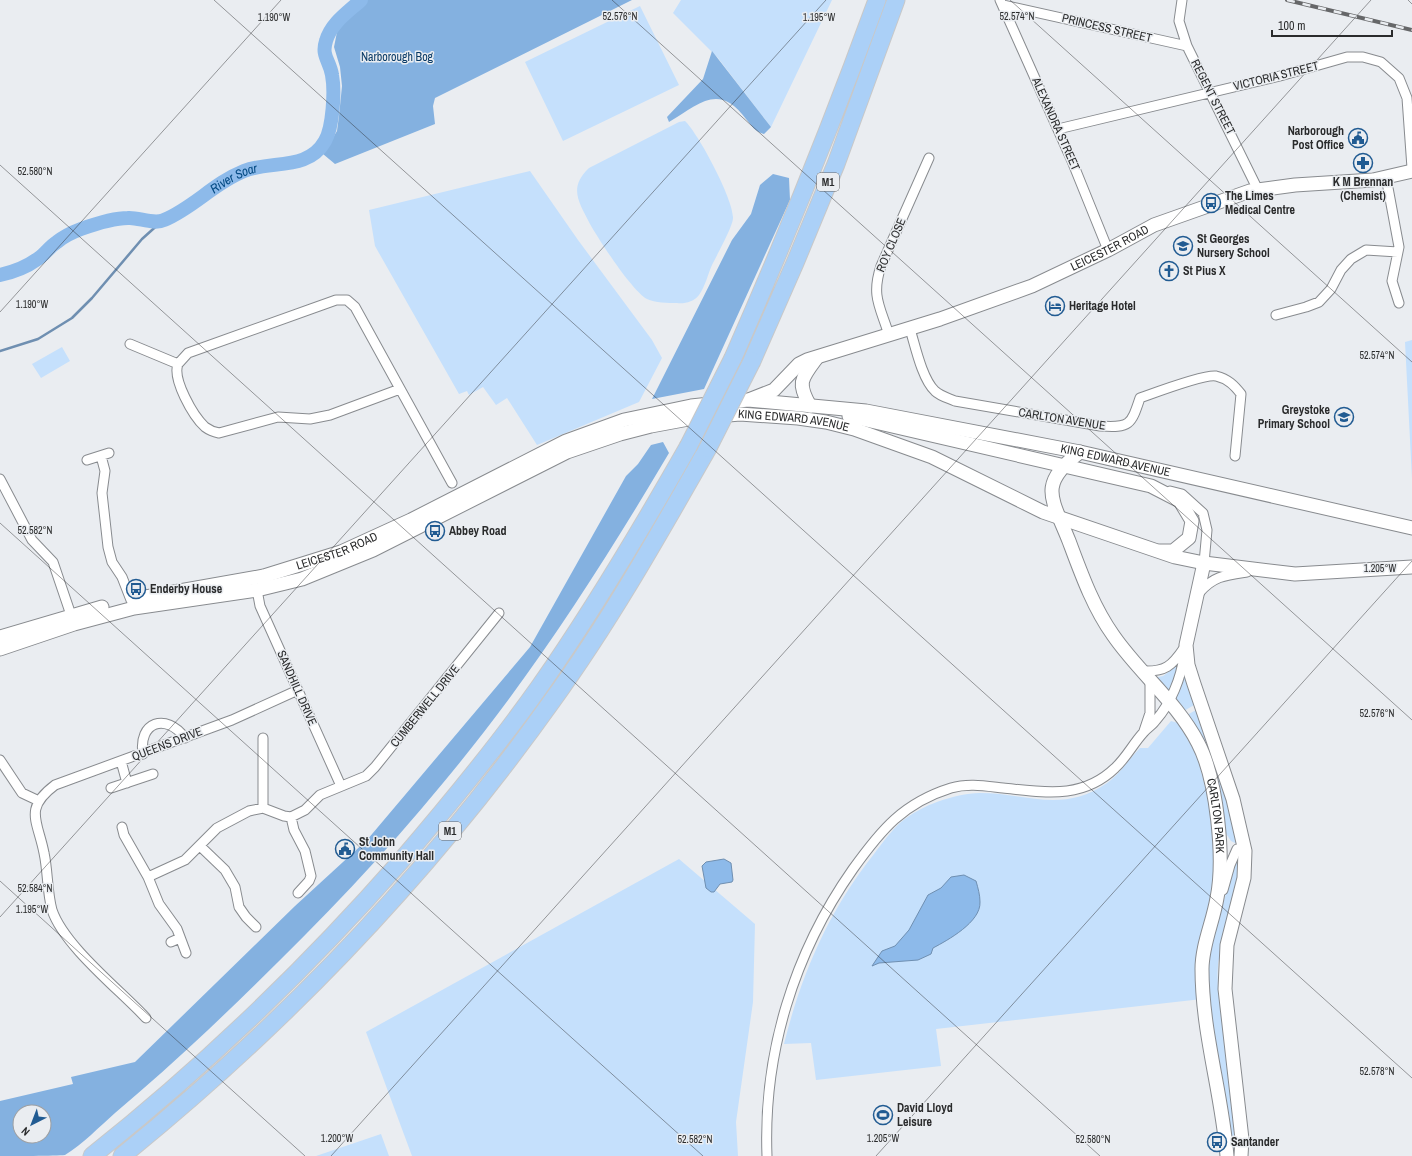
<svg xmlns="http://www.w3.org/2000/svg" width="1412" height="1156" viewBox="0 0 1412 1156" font-family="'Archivo Narrow',sans-serif">
  <style>
    .green { fill: #c5e0fc }
    .forest { fill: #84b1e0; fill-rule: evenodd }
    .water { fill: #8dbaea; stroke: #6f8fb1 }
    .lines { fill: none; stroke-linecap: round; stroke-linejoin: round }
    .stream { stroke: #6f8fb1; stroke-width: 2.5 }
    .river { stroke: #8dbaea; stroke-width: 14 }
    .street-casing { stroke: #888b8f; stroke-width: 11 }
    .secondary-casing { stroke: #888b8f; stroke-width: 15 }
    .highway-casing { stroke: #c8c8c8; stroke-width: 19 }
    .street { stroke: #fff; stroke-width: 9 }
    .secondary { stroke: #fff; stroke-width: 13 }
    .highway { stroke: #abd0f7; stroke-width: 17 }
    .rail-casing { stroke: #666769; stroke-width: 4 }
    .rail { stroke: #eaedf1; stroke-width: 2.5; stroke-dasharray: 8; stroke-linecap: butt }
    .highway-bridge-casing { stroke: #c8c8c8; stroke-width: 19; stroke-linecap: butt }
    .highway-bridge { stroke: #abd0f7; stroke-width: 17 }
    .ticks { fill: none; stroke: #2a2b2c; stroke-width: 1; stroke-opacity: 0.45 }
    .labels { text-anchor: middle; stroke-width: 3; stroke-linejoin: round; paint-order: stroke }
    .shield { fill: #eaedf1; stroke: #646567; stroke-width: 1 }
    .shield-label { font-size: 11px; font-weight: bold; fill: #2a2b2c }
    .street-label { font-size: 12px; fill: #2a2b2c; stroke: #eaedf1 }
    .park-label { font-size: 12px; fill: #073965; stroke: #eaedf1 }
    .poi-label { font-size: 12px; font-weight: bold; fill: #2a2b2c; stroke: #eaedf1; text-anchor: start }
    .water-label { font-size: 13px; font-style: italic; fill: #054b84; stroke: #eaedf1 }
    .ticks-label { font-size: 10px; text-anchor: middle; fill: #2a2b2c; stroke: #eaedf1; stroke-width: 3; stroke-linejoin: round; paint-order: stroke }
  </style>
  <rect width="100%" height="100%" fill="#eaedf1"/>
  <path class="green" d="M 681,0 L 832,0 L 771,127 L 718,58 L 673,13 Z
    M 640,6 L 679,85 L 563,141 L 525,62 Z
    M 685,121 C 698,133 734,200 733,218 C 733,226 717,255 712,265 C 708,274 705,287 699,295 C 694,302 684,304 677,303 C 668,303 655,303 647,299 C 632,291 599,240 590,224 C 579,202 568,188 589,168 L 679,122 Z
    M 530,171 L 578,240 L 652,340 L 662,358 L 639,402 L 537,445 L 507,398 L 496,405 L 483,387 L 469,395 L 467,391 L 459,394 L 375,246 L 369,210 Z
    M 1412,340 L 1412,479 L 1405,342 Z
    M 62,347 L 70,361 L 41,378 L 32,364 Z
    M 1178,665 L 1169,694 L 1154,678 L 1163,676 Z
    M 1184,667 L 1194,705 L 1184,711 L 1172,699 Z
    M 1196,710 L 1230,804 L 1237,844 L 1231,841 L 1223,829 L 1187,715 Z
    M 1171,721 L 1178,723 L 1197,755 L 1214,822 L 1216,884 L 1202,999 L 936,1029 L 941,1066 L 816,1080 L 811,1043 L 784,1044 C 801,975 829,910 874,854 C 882,843 891,831 901,822 C 922,805 953,794 980,793 C 1027,793 1062,814 1107,783 C 1119,775 1129,759 1140,748 L 1148,748 Z
    M 679,859 L 755,924 L 753,1002 L 736,1122 L 738,1156 L 412,1156 L 366,1032 Z
    M 1236,859 C 1245,868 1220,948 1218,965 C 1216,987 1221,1010 1224,1032 C 1229,1073 1235,1114 1237,1156 L 1231,1156 L 1212,1038 L 1207,959 Z
    M 381,1134 L 389,1156 L 316,1156 Z"/>
  <path class="forest" d="M 367,0 L 632,0 L 435,98 L 433,106 L 435,124 L 335,164 L 323,154 L 337,131 L 339,116 L 342,86 L 340,67 L 334,47 L 337,32 L 345,21 Z
    M 712,51 L 771,127 L 764,134 C 755,132 752,126 746,119 C 719,82 699,104 669,122 L 667,117 L 703,79 Z
    M 773,174 L 789,178 L 790,200 L 704,389 L 652,399 L 732,240 L 751,214 L 760,185 Z
    M 663,442 L 669,453 C 601,568 529,680 443,783 C 371,871 291,951 208,1030 C 178,1058 147,1086 115,1113 C 100,1126 82,1145 65,1155 C 56,1156 12,1156 0,1156 L 0,1101 L 73,1084 L 71,1077 L 135,1062 L 295,906 L 367,840 L 530,647 L 626,476 L 638,464 L 651,445 ZM 20,1112 L 44,1112 L 44,1136 L 20,1136 Z"/>
  <path class="water" d="M 724,859 L 731,863 L 733,880 L 732,882 L 720,884 L 714,892 L 711,892 L 706,888 L 702,866 L 706,862 Z
    M 964,875 L 976,881 C 978,888 980,895 980,902 C 981,922 948,940 933,948 L 931,954 L 918,960 L 879,963 L 872,966 L 882,951 L 895,946 L 909,930 L 928,895 L 941,888 L 951,877 Z"/>
  <g class="lines">
    <path class="stream" d="M 0,351 L 38,339 L 72,318 L 92,298 L 142,239 L 162,221"/>
    <path class="river" id="s1" d="M 0,275 C 13,272 25,268 36,260 C 44,256 49,247 57,242 C 63,237 73,232 81,229 C 95,224 113,218 128,218 C 138,217 154,225 164,220 C 193,208 214,183 244,171 C 272,160 308,171 325,141 C 333,127 335,91 332,75 C 330,61 321,56 326,41 C 331,23 348,12 361,0"/>
    <g class="street-casing">
      <path id="street" d="M 1000,0 L 1072,161 L 1108,250
        M 1182,0 L 1179,21 L 1187,46 L 1258,190
        M 1003,5 L 1187,46
        M 1058,129 L 1280,76 L 1347,57 L 1363,57 L 1381,62 L 1399,78 L 1407,98 L 1412,168
        M 1386,177 L 1399,247 L 1392,281 L 1399,303
        M 1276,315 L 1306,307 L 1319,302 L 1331,289 L 1341,270 L 1351,259 L 1366,250 L 1398,252
        M 910,329 C 915,345 922,379 935,391 C 940,396 948,398 955,401 L 1100,426 C 1130,428 1131,425 1140,398 C 1154,393 1204,374 1216,376 C 1228,379 1234,385 1241,394 L 1235,456
        M 889,335 C 880,306 871,296 881,266 L 929,158
        M 130,344 L 178,364 L 188,353 L 336,300 L 347,300 L 355,307 L 452,483
        M 178,364 C 172,379 193,416 205,427 C 209,430 214,432 219,433 L 278,417 L 310,419 L 330,415 L 400,389
        M 101,456 L 105,471 L 102,493 L 108,547 L 112,562 L 122,577 L 131,600
        M 87,460 L 109,453
        M 0,479 L 32,540 L 53,562 L 71,615
        M 1170,491 L 1182,494 L 1203,513 L 1207,530 L 1204,563
        M 257,590 L 260,606 L 341,786
        M 1199,593 C 1213,576 1226,575 1247,572
        M 1143,671 C 1165,672 1172,666 1184,648
        M 1144,731 L 1150,713 L 1150,681
        M 143,754 C 138,722 166,712 185,738
        M 0,760 L 22,793 L 39,801
        M 121,761 L 127,783
        M 111,788 L 153,774
        M 263,808 L 263,738
        M 291,817 L 294,830 L 305,851 L 311,876 L 309,881 L 298,893
        M 122,827 L 124,835 L 148,877 L 185,860 L 217,828 L 249,811 L 263,808 L 284,816 L 291,817 L 305,810 L 320,795 L 366,776 L 375,767 L 499,613
        M 200,846 L 225,870 L 235,887 L 239,907 L 246,917 L 256,927
        M 148,877 L 159,904 L 177,929 L 186,953
        M 1223,890 L 1230,865 L 1237,849
        M 171,942 L 180,938
        M 146,1018 C 120,990 64,946 52,910 C 47,892 48,871 44,853 C 38,821 23,809 55,785 L 232,720 L 298,690
        M 767,1156 C 763,1053 794,953 853,869 C 881,830 903,803 951,788 C 968,783 985,786 1003,788 C 1043,792 1082,800 1115,768 C 1126,758 1133,744 1143,733 C 1147,728 1153,725 1156,720 C 1171,703 1181,678 1184,656"/>
    </g>
    <g class="secondary-casing">
      <g id="secondary">
        <path id="s2" d="M 751,399 L 774,390 L 799,364 L 807,360 L 940,319 L 1032,286 L 1108,250 L 1154,225 L 1250,191 L 1295,185 L 1373,180 L 1412,171"/>
        <path d="M 810,406 C 797,383 801,379 816,359"/>
        <path d="M 849,416 L 1151,486 L 1180,501 L 1192,521 L 1189,538 L 1173,551 L 1160,551"/>
        <path id="s3" d="M 1080,452 C 1037,485 1052,498 1069,541 C 1081,573 1093,607 1113,635 C 1139,673 1177,702 1198,743 C 1217,779 1225,859 1217,898 C 1213,922 1202,945 1202,969 C 1202,1033 1222,1093 1227,1156"/>
        <path d="M 1204,563 L 1186,645 L 1188,665 L 1194,684 L 1233,799 L 1245,851 L 1244,878 L 1227,945 L 1225,989 L 1242,1139 L 1241,1156"/>
        <path id="s4" d="M 140,598 L 264,576 L 341,552 L 411,520 L 566,441 L 624,420 L 691,406 L 748,400 L 866,411 L 1080,452 L 1412,528"/>
        <path d="M 0,637 L 102,607"/>
        <path id="s5" d="M 0,649 L 74,624 L 134,608 L 257,590 L 302,579 L 373,550 L 567,452 L 620,434 L 651,426 L 694,418 L 740,414 L 798,418 L 826,422 L 854,429 L 932,457 L 1043,512 L 1175,557 L 1204,563 L 1295,574 L 1412,567"/>
      </g>
    </g>
    <g class="highway-casing">
      <path id="highway" d="M 733,358 C 785,240 833,121 877,0
        M 752,361 L 795,263 L 836,164 L 896,0
        M 92,1156 C 204,1067 306,969 400,862 C 449,805 497,747 540,686 C 594,609 642,528 688,447
        M 122,1156 C 284,1025 431,871 552,701 C 610,621 659,534 708,448"/>
    </g>
    <use href="#street" class="street"/>
    <use href="#secondary" class="secondary"/>
    <use href="#highway" class="highway"/>
    <g class="rail-casing">
      <path id="rail" d="M 1287,0 L 1412,30"/>
    </g>
    <use href="#rail" class="rail"/>
    <g class="highway-bridge-casing">
      <path id="highway-bridge" d="M 688,447 L 733,358
        M 708,448 L 752,361"/>
    </g>
    <use href="#highway-bridge" class="highway-bridge"/>
  </g>
  <path class="ticks" d="M 214,0 L 1412,1078M 612,0 L 1412,720M 1010,0 L 1412,362M 1408,0 L 1412,4M 0,165 L 1100,1156M 0,312 L 281,0M 0,523 L 703,1156M 0,881 L 305,1156M 0,917 L 826,0M 331,1156 L 1371,0M 876,1156 L 1412,561"/>
  <defs>
    <g id="civic-ring" transform="scale(1)"><circle r="9.5" fill="#eaedf1" stroke="#215b92" stroke-width="1.5"/><path d="M-.6-6.5H3V-4.5H.6V-3L4-1V1h2V6H-6V1h2V-1L-.6-3ZM-1.2 2.5V6h2.4V2.5Z" fill="#215b92"/></g>
    <g id="pharmacy-ring" transform="scale(1)"><circle r="9.5" fill="#eaedf1" stroke="#215b92" stroke-width="1.5"/><path d="M-2-6h4v4h4v4h-4v4h-4v-4h-4v-4h4Z" fill="#215b92"/></g>
    <g id="bus-ring" transform="scale(1)"><circle r="9.5" fill="#eaedf1" stroke="#215b92" stroke-width="1.5"/><path d="M-5-6H5V4H4V6H2V4H-2V6H-4V4H-5ZM-3.5-4V0h7V-4ZM-3.5 1.2v1.5H-2V1.2ZM2 1.2v1.5H3.5V1.2Z" fill="#215b92"/></g>
    <g id="school-ring" transform="scale(1)"><circle r="9.5" fill="#eaedf1" stroke="#215b92" stroke-width="1.5"/><path d="M0-5L7-2L0 1L-7-2ZM-4 1L0 2.5L4 1V4Q0 6-4 4Z" fill="#215b92"/></g>
    <g id="church-ring" transform="scale(1)"><circle r="9.5" fill="#eaedf1" stroke="#215b92" stroke-width="1.5"/><path d="M-1.2-6h2.4v3.5h3.3v2.4h-3.3V6h-2.4V-.1h-3.3v-2.4h3.3Z" fill="#215b92"/></g>
    <g id="hotel-ring" transform="scale(1)"><circle r="9.5" fill="#eaedf1" stroke="#215b92" stroke-width="1.5"/><path d="M-6-4.5h1.5V1H6V5H4.5V3h-9V5H-6ZM-4 0a1.8 1.8 0 1 1 3.6 0ZM.5 0V-2.5h3Q6-2.5 6 0Z" fill="#215b92"/></g>
    <g id="stadium-ring" transform="scale(1)"><circle r="9.5" fill="#eaedf1" stroke="#215b92" stroke-width="1.5"/><path d="M0-5a6.5 5 0 1 0 0 10a6.5 5 0 1 0 0-10ZM-3.5-1.8h7v3.6h-7Z" fill="#215b92"/></g>
  </defs>
  <g fill-rule="evenodd">
    <use href="#civic-ring" x="1358" y="138"/>
    <use href="#pharmacy-ring" x="1363" y="163"/>
    <use href="#bus-ring" x="1211" y="203"/>
    <use href="#school-ring" x="1183" y="246"/>
    <use href="#church-ring" x="1169" y="271"/>
    <use href="#hotel-ring" x="1055" y="306"/>
    <use href="#school-ring" x="1344" y="417"/>
    <use href="#bus-ring" x="435" y="531"/>
    <use href="#bus-ring" x="136" y="589"/>
    <use href="#civic-ring" x="345" y="849"/>
    <use href="#stadium-ring" x="883" y="1115"/>
    <use href="#bus-ring" x="1217" y="1142"/>
  </g>
  <g class="labels">
    <g class="shield">
      <rect x="817" y="173" width="22" height="18" rx="3"/>
      <rect x="439" y="822" width="22" height="18" rx="3"/>
    </g>
    <g class="shield-label">
      <text x="828" y="186">M1</text>
      <text x="450" y="835">M1</text>
    </g>
    <g class="street-label">
      <text transform="translate(1107 28) rotate(13)" y="4">PRINCESS STREET</text>
      <text transform="translate(1276 76) rotate(-14)" y="4">VICTORIA STREET</text>
      <text transform="translate(1213 97) rotate(63)" y="4">REGENT STREET</text>
      <text transform="translate(1056 124) rotate(66)" y="4">ALEXANDRA STREET</text>
      <text transform="translate(891 245) rotate(-67)" y="4">ROY CLOSE</text>
      <text dy="4" stroke="none"><textPath href="#s2" startOffset="393">LEICESTER ROAD</textPath></text>
      <text transform="translate(1062 419) rotate(9)" y="4">CARLTON AVENUE</text>
      <text dy="4" stroke="none"><textPath href="#s5" startOffset="837">KING EDWARD AVENUE</textPath></text>
      <text dy="4" stroke="none"><textPath href="#s4" startOffset="1018">KING EDWARD AVENUE</textPath></text>
      <text dy="4" stroke="none"><textPath href="#s4" startOffset="203">LEICESTER ROAD</textPath></text>
      <text transform="translate(297 688) rotate(66)" y="4">SANDHILL DRIVE</text>
      <text transform="translate(425 706) rotate(-51)" y="4">CUMBERWELL DRIVE</text>
      <text transform="translate(167 744) rotate(-21)" y="4">QUEENS DRIVE</text>
      <text dy="4" stroke="none"><textPath href="#s3" startOffset="420">CARLTON PARK</textPath></text>
    </g>
    <g class="park-label">
      <text x="397" y="61">Narborough Bog</text>
    </g>
    <g class="poi-label">
      <text x="1344" y="135" text-anchor="end">Narborough<tspan x="1344" dy="14">Post Office</tspan></text>
      <text x="1363" y="186" text-anchor="middle">K M Brennan<tspan x="1363" dy="14">(Chemist)</tspan></text>
      <text x="1225" y="200">The Limes<tspan x="1225" dy="14">Medical Centre</tspan></text>
      <text x="1197" y="243">St Georges<tspan x="1197" dy="14">Nursery School</tspan></text>
      <text x="1183" y="275">St Pius X</text>
      <text x="1069" y="310">Heritage Hotel</text>
      <text x="1330" y="414" text-anchor="end">Greystoke<tspan x="1330" dy="14">Primary School</tspan></text>
      <text x="449" y="535">Abbey Road</text>
      <text x="150" y="593">Enderby House</text>
      <text x="359" y="846">St John<tspan x="359" dy="14">Community Hall</tspan></text>
      <text x="897" y="1112">David Lloyd<tspan x="897" dy="14">Leisure</tspan></text>
      <text x="1231" y="1146">Santander</text>
    </g>
    <g class="water-label">
      <text dy="5" stroke="none"><textPath href="#s1" startOffset="261">River Soar</textPath></text>
    </g>
  </g>
  <g class="ticks-label">
    <text x="1017" y="20">52.574°N</text>
    <text x="620" y="20">52.576°N</text>
    <text x="274" y="21">1.190°W</text>
    <text x="819" y="21">1.195°W</text>
    <text x="35" y="175">52.580°N</text>
    <text x="32" y="308">1.190°W</text>
    <text x="1377" y="359">52.574°N</text>
    <text x="35" y="534">52.582°N</text>
    <text x="1380" y="572">1.205°W</text>
    <text x="1377" y="717">52.576°N</text>
    <text x="35" y="892">52.584°N</text>
    <text x="32" y="913">1.195°W</text>
    <text x="1377" y="1075">52.578°N</text>
    <text x="337" y="1142">1.200°W</text>
    <text x="883" y="1142">1.205°W</text>
    <text x="695" y="1143">52.582°N</text>
    <text x="1093" y="1143">52.580°N</text>
  </g>
  <g transform="translate(32 1124) rotate(222)"><circle r="19" fill="#eaedf1" stroke="#9d9fa2"/>
  <path d="M0-3L7 15L0 10L-7 15Z" fill="#215b92"/>
  <text y="-6" font-size="11" font-weight="bold" text-anchor="middle" fill="#2a2b2c">N</text>
  </g>
  <path d="M1272 30v6h120v-6" fill="none" stroke="#2a2b2c" stroke-width="2"/>
  <text x="1278" y="30" font-size="12" fill="#2a2b2c" stroke="#eaedf1" stroke-width="3" paint-order="stroke">100 m</text>
</svg>
